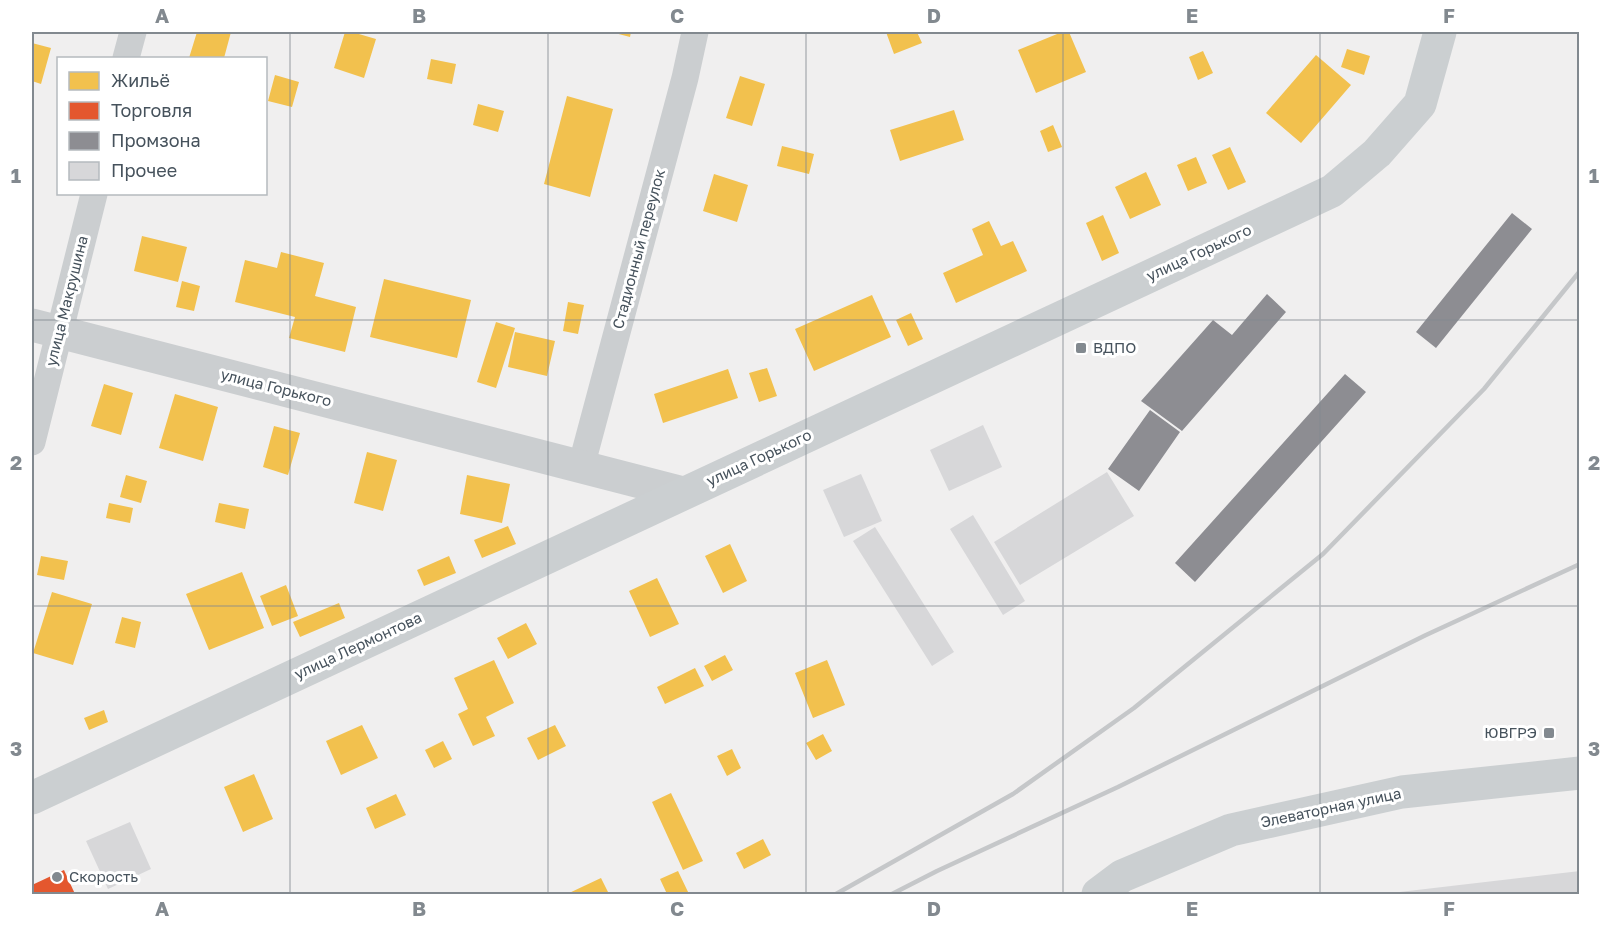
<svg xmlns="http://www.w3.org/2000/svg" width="1611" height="926" viewBox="0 0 1611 926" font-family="'Golos Text',sans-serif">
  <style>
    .homes { fill: #f2c14e }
    .shops { fill: #e4572e }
    .industry { fill: #8d8d92 }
    .building { fill: #d7d7d9 }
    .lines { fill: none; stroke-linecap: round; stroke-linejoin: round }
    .minor { stroke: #cbced0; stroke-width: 27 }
    .tertiary { stroke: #cbced0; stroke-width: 33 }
    .secondary { stroke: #cbcfd1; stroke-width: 33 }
    .rail { stroke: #c5c7c9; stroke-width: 4.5 }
    .grid { fill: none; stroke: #82898f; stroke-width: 1.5; stroke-opacity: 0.55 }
    .poi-dot { fill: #82898f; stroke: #fff; stroke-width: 2 }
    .labels { text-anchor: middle; stroke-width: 6; stroke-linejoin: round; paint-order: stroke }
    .street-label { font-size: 15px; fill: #46525c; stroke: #fff }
    .poi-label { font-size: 15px; fill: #46525c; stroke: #fff; text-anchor: start }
    .neatline { fill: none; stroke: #82898f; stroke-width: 2 }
    .grid-label { font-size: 20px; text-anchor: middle; font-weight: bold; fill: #82898f }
  </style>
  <rect width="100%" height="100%" fill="#f0efef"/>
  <path class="homes" d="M 197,32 L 231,32 L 224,58 L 189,58 Z
    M 345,32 L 352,32 L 376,39 L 364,78 L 334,68 Z
    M 611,32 L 631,32 L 630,37 Z
    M 886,32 L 917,32 L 922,43 L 894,54 Z
    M 1062,32 L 1069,32 L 1086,72 L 1036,93 L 1018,50 Z
    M 32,43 L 51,48 L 41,84 L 32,81 Z
    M 1347,49 L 1370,56 L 1364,75 L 1341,67 Z
    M 1203,51 L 1213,73 L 1198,80 L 1189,57 Z
    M 1316,55 L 1351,85 L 1301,143 L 1266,113 Z
    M 431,59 L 456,64 L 452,84 L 427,79 Z
    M 275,75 L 299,82 L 292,107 L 268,101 Z
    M 740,76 L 765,84 L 752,126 L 726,118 Z
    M 567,96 L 613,109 L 590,197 L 544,184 Z
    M 478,104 L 504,111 L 498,132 L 473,125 Z
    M 954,110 L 964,140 L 900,161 L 890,130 Z
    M 1053,125 L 1062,147 L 1048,152 L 1040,131 Z
    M 782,146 L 814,154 L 809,174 L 777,166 Z
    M 1230,147 L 1246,182 L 1228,190 L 1212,155 Z
    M 1196,157 L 1207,183 L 1188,191 L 1177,165 Z
    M 1146,172 L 1161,205 L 1130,219 L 1115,187 Z
    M 714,174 L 748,185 L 737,222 L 703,211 Z
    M 1103,215 L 1119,253 L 1102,261 L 1086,223 Z
    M 989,221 L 1001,246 L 1013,241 L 1027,271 L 956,303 L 943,273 L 983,255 L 972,229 Z
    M 142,236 L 187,247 L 178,282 L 134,271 Z
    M 281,252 L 324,263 L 315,296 L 356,307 L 345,352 L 289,338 L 295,317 L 235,302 L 245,260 L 277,268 Z
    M 384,279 L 471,300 L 457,358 L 370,337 Z
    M 182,281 L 200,286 L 194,311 L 176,307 Z
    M 872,295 L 891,337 L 814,371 L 795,329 Z
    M 568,302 L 584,305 L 578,334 L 563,331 Z
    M 911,313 L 923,339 L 908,346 L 896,320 Z
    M 496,322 L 515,328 L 496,388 L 477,382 Z
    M 515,332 L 555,341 L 547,376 L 508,367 Z
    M 767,368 L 777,396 L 759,402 L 749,373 Z
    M 728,369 L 738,398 L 663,423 L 654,394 Z
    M 104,384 L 133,393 L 121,435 L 91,426 Z
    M 175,394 L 218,407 L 203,461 L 159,448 Z
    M 274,426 L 300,433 L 288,475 L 263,467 Z
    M 367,452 L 397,460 L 383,511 L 354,503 Z
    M 126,475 L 147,481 L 141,503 L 120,497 Z
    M 467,475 L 510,484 L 502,523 L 460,514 Z
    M 109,503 L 133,508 L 130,523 L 106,518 Z
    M 219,503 L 249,509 L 245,529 L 215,522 Z
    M 508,526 L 516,544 L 482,558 L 474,540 Z
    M 730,544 L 747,581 L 723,593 L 705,556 Z
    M 41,556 L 68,561 L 64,580 L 37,575 Z
    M 449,556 L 456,573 L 424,586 L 417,570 Z
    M 242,572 L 264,628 L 209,650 L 186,594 Z
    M 657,578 L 679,624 L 650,637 L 629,591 Z
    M 286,585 L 298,616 L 272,626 L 260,596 Z
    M 52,592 L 92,604 L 73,665 L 33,653 Z
    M 339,603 L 345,618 L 300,637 L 293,622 Z
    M 122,617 L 141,622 L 135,648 L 115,643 Z
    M 526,623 L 537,644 L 508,659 L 497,638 Z
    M 725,655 L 733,670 L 712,681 L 704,666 Z
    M 494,660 L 514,703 L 486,717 L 495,736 L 473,746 L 458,714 L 468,709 L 454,678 Z
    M 827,660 L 845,705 L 813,718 L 795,673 Z
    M 695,668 L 704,686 L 665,704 L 657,687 Z
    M 104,710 L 108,722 L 89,730 L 84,718 Z
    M 362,725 L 378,758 L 341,775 L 326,741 Z
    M 555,725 L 566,746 L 538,760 L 527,738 Z
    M 823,734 L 832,751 L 816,760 L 806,743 Z
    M 443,741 L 452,759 L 434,768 L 425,750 Z
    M 732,749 L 741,768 L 727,776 L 717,756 Z
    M 254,774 L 273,819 L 243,832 L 224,787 Z
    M 671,793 L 703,861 L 683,870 L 652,802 Z
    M 396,794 L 406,815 L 375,829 L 366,808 Z
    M 763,839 L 771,855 L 744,869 L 736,853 Z
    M 678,871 L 689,894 L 667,894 L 660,879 Z
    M 601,878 L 609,894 L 567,894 Z"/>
  <path class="shops" d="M 64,870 L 75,894 L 32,894 L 32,885 Z"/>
  <path class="industry" d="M 1512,213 L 1532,229 L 1436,348 L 1416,332 Z
    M 1267,294 L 1286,312 L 1182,431 L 1141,401 L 1213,320 L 1232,335 Z
    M 1345,374 L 1366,392 L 1195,582 L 1175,563 Z
    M 1150,410 L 1180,432 L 1139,491 L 1108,469 Z"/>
  <path class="building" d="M 983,425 L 1002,467 L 949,491 L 930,450 Z
    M 1107,472 L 1134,516 L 1020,585 L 994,542 Z
    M 861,474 L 882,521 L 844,537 L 823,490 Z
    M 973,515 L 1025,601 L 1003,615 L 950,529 Z
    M 875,527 L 954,652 L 932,666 L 853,541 Z
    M 130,822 L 151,869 L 108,889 L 86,841 Z
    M 1580,871 L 1580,894 L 1392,894 L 1391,893 Z"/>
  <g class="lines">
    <path class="minor" d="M 126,58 L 133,32
      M 32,442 L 94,194
      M 581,467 L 685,78 L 695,32"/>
    <path class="tertiary" d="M 32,325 L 683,493"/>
    <path class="secondary" d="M 32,798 L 1332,191 L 1377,153 L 1420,104 L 1440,32
      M 1098,894 L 1122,876 L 1231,830 L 1402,792 L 1580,773"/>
    <path class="rail" d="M 836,894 L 1013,794 L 1134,708 L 1323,554 L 1484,389 L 1580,271
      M 892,894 L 937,871 L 1118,787 L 1426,635 L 1580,564"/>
  </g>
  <path class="grid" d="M 290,32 L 290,894M 548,32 L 548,894M 806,32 L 806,894M 1063,32 L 1063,894M 1320,32 L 1320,894M 32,320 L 1580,320M 32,606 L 1580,606"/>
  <g class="poi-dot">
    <rect x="1075" y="342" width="12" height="12" rx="3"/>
    <rect x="1543" y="727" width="12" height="12" rx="3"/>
    <circle cx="57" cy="877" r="6"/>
  </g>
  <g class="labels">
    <g class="street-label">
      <text transform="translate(639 249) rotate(-75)" y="5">Стадионный переулок</text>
      <text transform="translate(1199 253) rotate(-25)" y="5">улица Горького</text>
      <text transform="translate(67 301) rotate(-76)" y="5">улица Макрушина</text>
      <text transform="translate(276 388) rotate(14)" y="5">улица Горького</text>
      <text transform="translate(759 458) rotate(-25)" y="5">улица Горького</text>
      <text transform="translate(358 646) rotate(-25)" y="5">улица Лермонтова</text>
      <text transform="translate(1331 808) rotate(-12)" y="5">Элеваторная улица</text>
    </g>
    <g class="poi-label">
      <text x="1093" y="353">ВДПО</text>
      <text x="1537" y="738" text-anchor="end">ЮВГРЭ</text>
      <text x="69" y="882">Скорость</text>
    </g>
  </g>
  <rect width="1611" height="926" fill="none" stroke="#ffffff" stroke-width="66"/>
  <rect x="57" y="57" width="210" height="138" fill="#ffffff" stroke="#b5babe" stroke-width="1.5"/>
  <rect x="69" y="72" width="30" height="18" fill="#f2c14e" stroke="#b5babe" stroke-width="1.5"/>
  <text x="111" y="87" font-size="18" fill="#46525c">Жильё</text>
  <rect x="69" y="102" width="30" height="18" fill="#e4572e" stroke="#b5babe" stroke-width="1.5"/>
  <text x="111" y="117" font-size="18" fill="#46525c">Торговля</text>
  <rect x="69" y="132" width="30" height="18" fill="#8d8d92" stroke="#b5babe" stroke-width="1.5"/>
  <text x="111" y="147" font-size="18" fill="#46525c">Промзона</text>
  <rect x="69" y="162" width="30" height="18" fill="#d7d7d9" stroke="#b5babe" stroke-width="1.5"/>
  <text x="111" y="177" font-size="18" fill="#46525c">Прочее</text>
  <rect x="33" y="33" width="1545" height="860" class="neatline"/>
  <g class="grid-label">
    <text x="162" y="23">A</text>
    <text x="419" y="23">B</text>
    <text x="677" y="23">C</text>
    <text x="934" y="23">D</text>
    <text x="1192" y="23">E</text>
    <text x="1449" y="23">F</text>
    <text x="16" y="183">1</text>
    <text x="1594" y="183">1</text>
    <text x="16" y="470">2</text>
    <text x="1594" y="470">2</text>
    <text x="16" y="756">3</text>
    <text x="1594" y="756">3</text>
    <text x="162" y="916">A</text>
    <text x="419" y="916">B</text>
    <text x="677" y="916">C</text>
    <text x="934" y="916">D</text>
    <text x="1192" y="916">E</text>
    <text x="1449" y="916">F</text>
  </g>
</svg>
